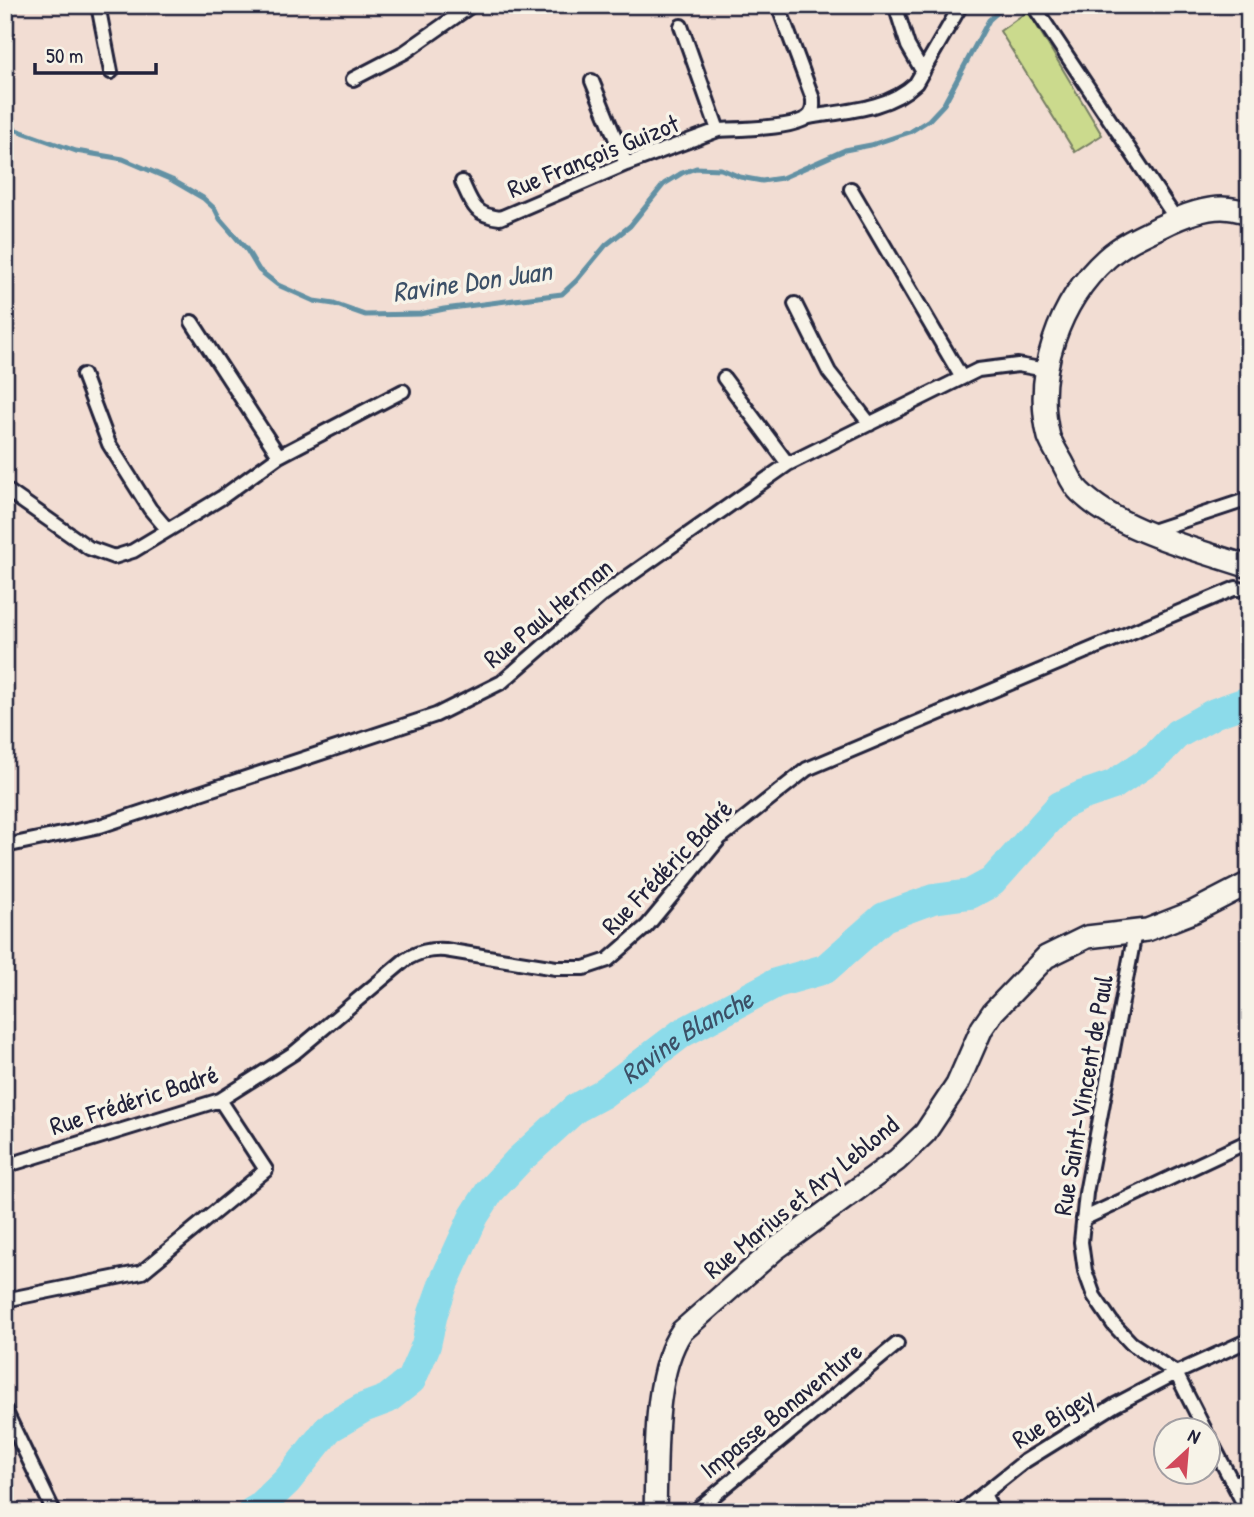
<svg xmlns="http://www.w3.org/2000/svg" width="1254" height="1517" viewBox="0 0 1254 1517" font-family="'Patrick Hand',sans-serif">
  <style>
    .green { fill: #cbda8d; stroke: #767e64; stroke-width: 2 }
    .lines { fill: none; stroke-linecap: round; stroke-linejoin: round }
    .stream { stroke: #6291a4; stroke-width: 5 }
    .river { stroke: #8cdbea; stroke-width: 30 }
    .street-casing { stroke: #22223b; stroke-width: 18 }
    .primary-casing { stroke: #22223b; stroke-width: 26 }
    .street { stroke: #f7f3e8; stroke-width: 12 }
    .primary { stroke: #f7f3e8; stroke-width: 21 }
    .labels { text-anchor: middle; stroke-width: 7; stroke-linejoin: round; paint-order: stroke }
    .street-label { font-size: 26px; fill: #22223b; stroke: #f7f3e8 }
    .water-label { font-size: 28px; font-style: italic; fill: #3c5067; stroke: #f7f3e8 }
  </style>
  <rect width="100%" height="100%" fill="#f2ddd3"/>
  <filter id="ink" filterUnits="userSpaceOnUse"><feTurbulence type="fractalNoise" baseFrequency=".0143" numOctaves="2"/><feDisplacementMap in="SourceGraphic" scale="14" xChannelSelector="R" yChannelSelector="G"/><feConvolveMatrix kernelMatrix="1 2 1 2 8 2 1 2 1" color-interpolation-filters="sRGB"/></filter>
  <g filter="url(#ink)">
    <path class="green" d="M 1028,11 L 1102,135 L 1075,152 L 1000,31 Z"/>
    <g class="lines">
      <path class="stream" d="M 5,126 L 76,151 L 123,159 L 172,180 L 203,198 L 215,209 L 220,219 L 247,250 L 259,270 L 278,285 L 314,301 L 334,304 L 365,315 L 420,314 L 444,309 L 562,294 L 577,280 L 606,245 L 630,226 L 664,184 L 682,173 L 696,168 L 721,169 L 740,177 L 762,181 L 782,178 L 845,150 L 871,145 L 910,132 L 929,120 L 944,104 L 989,20 L 1006,5"/>
      <path class="river" id="s1" d="M 252,1512 L 259,1508 L 287,1481 L 329,1428 L 363,1408 L 387,1399 L 411,1380 L 426,1345 L 433,1313 L 444,1282 L 474,1216 L 490,1191 L 519,1160 L 576,1108 L 602,1094 L 682,1033 L 776,983 L 825,969 L 884,917 L 933,899 L 970,894 L 992,882 L 1060,806 L 1081,796 L 1113,785 L 1156,756 L 1177,734 L 1215,713 L 1249,701"/>
      <g class="street-casing">
        <path id="street" d="M 98,5 L 111,72
          M 895,5 L 908,46 L 923,72
          M 1033,5 L 1176,219
          M 353,79 L 405,52 L 472,5
          M 592,81 L 626,164
          M 809,117 C 845,111 888,110 916,83 L 961,5
          M 718,130 C 736,129 799,129 810,115 C 814,110 813,105 813,99 L 778,5
          M 462,182 C 472,204 474,215 500,218 L 626,164 L 718,130 L 681,26
          M 851,189 L 962,378
          M 795,304 L 829,372 L 870,424
          M 83,375 L 109,444 L 150,509 L 167,529
          M 724,378 L 788,464
          M 279,456 L 403,391
          M 5,489 L 89,548 L 114,557 L 133,551 L 221,498 L 279,456 L 192,322
          M 1149,532 L 1249,499
          M 5,846 L 100,826 L 436,715 L 502,682 L 602,595 L 788,464 L 978,370 L 1018,365 L 1046,370
          M 1135,932 L 1086,1193 L 1081,1242 L 1085,1271 L 1094,1296 L 1113,1324 L 1131,1343 L 1176,1373 L 1205,1430
          M 5,1166 L 220,1100 L 294,1053 L 405,960 C 418,952 429,949 445,950 L 556,968 L 584,968 L 608,960 L 647,926 L 720,838 L 807,769 L 1236,588 L 1249,591
          M 1083,1219 L 1249,1141
          M 5,1300 L 142,1272 L 266,1170 L 220,1100
          M 5,1410 L 54,1512
          M 1208,1436 L 1248,1512
          M 1234,1484 L 1249,1477
          M 984,1494 L 993,1512
          M 694,1512 L 897,1344
          M 961,1512 L 1025,1461 L 1115,1405 L 1176,1373 L 1249,1340"/>
      </g>
      <g class="primary-casing">
        <path id="primary" d="M 1249,212 C 1240,211 1231,208 1222,208 C 1201,208 1180,217 1162,226 C 1143,235 1122,244 1107,258 C 1059,301 1033,374 1049,437 C 1052,445 1057,453 1061,460 C 1067,470 1072,485 1080,492 C 1121,532 1196,549 1249,567
          M 655,1512 C 657,1459 652,1374 682,1331 L 774,1250 L 897,1160 L 925,1133 L 957,1085 L 982,1028 L 993,1012 L 1046,957 L 1087,937 L 1147,930 L 1193,912 L 1249,883"/>
      </g>
      <use href="#street" class="street"/>
      <use href="#primary" class="primary"/>
    </g>
  </g>
  <g class="labels">
    <g class="street-label">
      <text transform="translate(593 156) rotate(-22)" y="9">Rue François Guizot</text>
      <text transform="translate(548 613) rotate(-39)" y="9">Rue Paul Herman</text>
      <text transform="translate(667 867) rotate(-46)" y="9">Rue Frédéric Badré</text>
      <text transform="translate(1083 1095) rotate(-80)" y="9">Rue Saint-Vincent de Paul</text>
      <text transform="translate(134 1100) rotate(-18)" y="9">Rue Frédéric Badré</text>
      <text transform="translate(801 1197) rotate(-39)" y="9">Rue Marius et Ary Leblond</text>
      <text transform="translate(781 1410) rotate(-39)" y="9">Impasse Bonaventure</text>
      <text transform="translate(1053 1418) rotate(-32)" y="9">Rue Bigey</text>
    </g>
    <g class="water-label">
      <text transform="translate(472 281) rotate(-8)" y="10">Ravine Don Juan</text>
      <text dy="10" stroke="none"><textPath href="#s1" startOffset="668">Ravine Blanche</textPath></text>
    </g>
  </g>
  <rect width="1254" height="1517" fill="none" stroke="#f7f3e8" stroke-width="28"/>
  <rect x="14" y="14" width="1226" height="1489" fill="none" stroke="#22223b" stroke-width="2.5" filter="url(#ink)"/>
  <g transform="translate(1187 1451) rotate(26)"><circle r="33" fill="#f7f3e8" stroke="#a29fa3" stroke-width="2"/>
  <path d="M0-5L12 26L0 18L-12 26Z" fill="#d1495b"/>
  <text y="-10" font-size="19" font-weight="bold" text-anchor="middle" fill="#22223b">N</text>
  </g>
  <path d="M35 63v10h121v-10" fill="none" stroke="#22223b" stroke-width="3.5"/>
  <text x="46" y="63" font-size="21" fill="#22223b" stroke="#f7f3e8" stroke-width="5" paint-order="stroke">50 m</text>
</svg>
